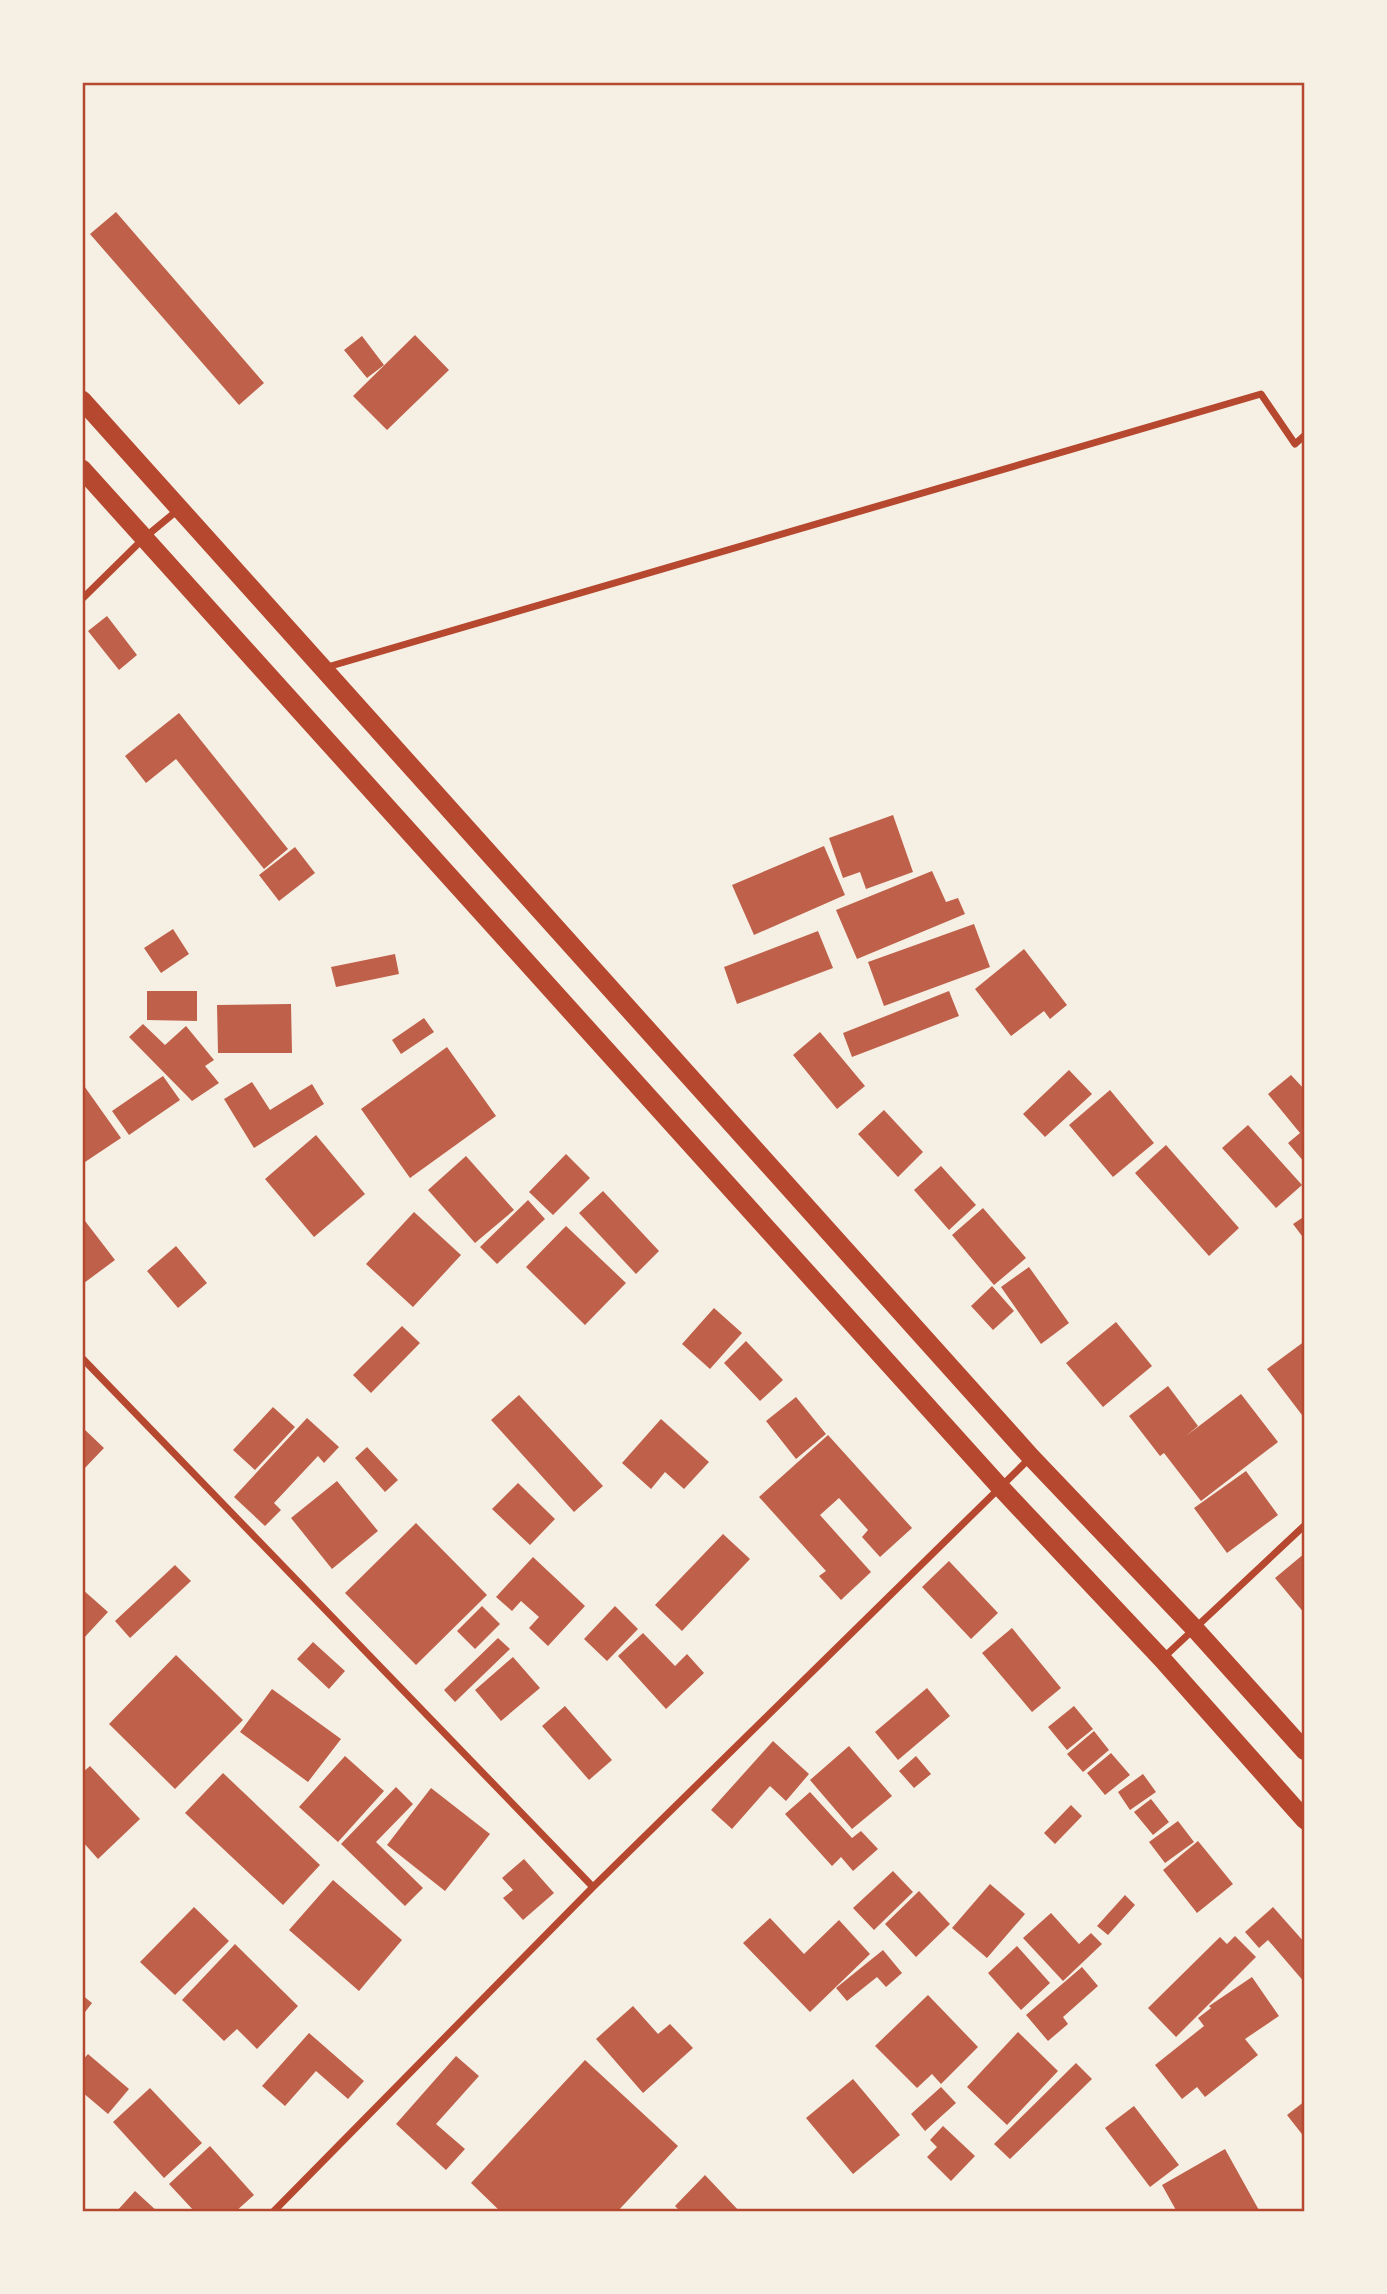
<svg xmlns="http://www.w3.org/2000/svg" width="1387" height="2294" viewBox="0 0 1387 2294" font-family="Montserrat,sans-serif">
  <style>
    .building { fill: #bf614a }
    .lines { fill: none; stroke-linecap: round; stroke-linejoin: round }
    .minor { stroke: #b5482f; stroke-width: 7 }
    .trunk { stroke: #b5482f; stroke-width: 19 }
    .neatline { fill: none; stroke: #b5482f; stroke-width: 2.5 }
  </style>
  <rect width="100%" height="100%" fill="#f6efe4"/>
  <path class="building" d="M 116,212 L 264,383 L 239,405 L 90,234 Z
    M 415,335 L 449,370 L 387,430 L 353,396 Z
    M 362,336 L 384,365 L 367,378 L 344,350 Z
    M 107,616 L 137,655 L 119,670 L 88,631 Z
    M 179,713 L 288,849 L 264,869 L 176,759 L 146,783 L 125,756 Z
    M 893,815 L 913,872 L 866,889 L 860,872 L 843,878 L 829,838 Z
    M 824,846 L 845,895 L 754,935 L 732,885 Z
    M 295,847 L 315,873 L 279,901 L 259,875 Z
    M 932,871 L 946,902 L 958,898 L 965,914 L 857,959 L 836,910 Z
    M 974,924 L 990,967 L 884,1006 L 868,962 Z
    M 173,929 L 189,954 L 161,973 L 144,948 Z
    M 818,931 L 833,968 L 737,1004 L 724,967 Z
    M 1024,949 L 1067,1005 L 1050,1019 L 1044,1011 L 1011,1036 L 975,989 Z
    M 395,954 L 399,974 L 336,987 L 331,967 Z
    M 147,991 L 197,991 L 197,1021 L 147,1020 Z
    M 949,991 L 959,1016 L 852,1057 L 843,1033 Z
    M 291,1004 L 292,1053 L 218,1053 L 217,1005 Z
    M 424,1018 L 434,1032 L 401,1054 L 392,1040 Z
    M 143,1024 L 165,1045 L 186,1026 L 214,1060 L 205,1066 L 219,1083 L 192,1101 L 129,1037 Z
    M 820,1032 L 865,1086 L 837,1109 L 793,1055 Z
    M 447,1047 L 496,1116 L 410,1178 L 361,1109 Z
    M 1069,1070 L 1092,1094 L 1045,1137 L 1023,1114 Z
    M 1291,1075 L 1305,1090 L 1305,1163 L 1288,1143 L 1300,1133 L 1268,1094 Z
    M 163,1076 L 180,1100 L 129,1135 L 112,1111 Z
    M 252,1082 L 270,1110 L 312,1084 L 324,1104 L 254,1148 L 224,1099 Z
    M 82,1083 L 121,1138 L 82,1164 Z
    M 1110,1090 L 1154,1143 L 1113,1177 L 1069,1125 Z
    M 884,1110 L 923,1152 L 898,1177 L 858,1134 Z
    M 1248,1125 L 1302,1185 L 1276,1208 L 1222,1148 Z
    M 316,1135 L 365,1194 L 314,1237 L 265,1179 Z
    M 1166,1145 L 1239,1228 L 1209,1256 L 1135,1173 Z
    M 566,1154 L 590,1178 L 553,1215 L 529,1192 Z
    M 466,1156 L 514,1210 L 475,1243 L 428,1190 Z
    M 941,1166 L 976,1205 L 949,1230 L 914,1190 Z
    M 603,1191 L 659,1251 L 636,1274 L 579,1213 Z
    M 528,1200 L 545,1219 L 497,1264 L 480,1247 Z
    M 983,1208 L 1026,1258 L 994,1285 L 952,1235 Z
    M 414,1212 L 461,1255 L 413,1307 L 366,1264 Z
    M 1305,1216 L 1305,1240 L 1293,1224 Z
    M 82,1217 L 115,1260 L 84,1283 L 82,1282 Z
    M 566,1226 L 626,1283 L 585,1325 L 526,1267 Z
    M 176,1246 L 207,1283 L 178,1308 L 147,1271 Z
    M 1029,1267 L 1069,1323 L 1041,1344 L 1001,1287 Z
    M 992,1286 L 1014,1311 L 993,1330 L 971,1306 Z
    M 714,1308 L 742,1333 L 710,1369 L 682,1344 Z
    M 1116,1322 L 1152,1366 L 1103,1407 L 1066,1363 Z
    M 402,1326 L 420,1343 L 371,1393 L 353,1375 Z
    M 746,1341 L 783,1380 L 760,1401 L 724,1363 Z
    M 1305,1341 L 1305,1419 L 1267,1369 Z
    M 1168,1386 L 1198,1426 L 1186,1436 L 1241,1394 L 1278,1442 L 1201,1501 L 1164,1453 L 1160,1456 L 1129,1416 Z
    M 519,1395 L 603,1486 L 574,1512 L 491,1420 Z
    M 796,1397 L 826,1434 L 796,1459 L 766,1421 Z
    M 273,1407 L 295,1427 L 255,1470 L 233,1450 Z
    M 307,1418 L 339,1447 L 324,1463 L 318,1456 L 274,1503 L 281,1510 L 265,1526 L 234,1497 Z
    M 661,1419 L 709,1462 L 684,1489 L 665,1472 L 651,1489 L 622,1463 Z
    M 84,1429 L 104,1448 L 82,1471 L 82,1431 Z
    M 828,1435 L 912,1528 L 880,1557 L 862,1537 L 868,1530 L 839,1498 L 820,1515 L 871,1572 L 841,1600 L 819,1576 L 826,1571 L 759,1497 Z
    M 367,1447 L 398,1480 L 385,1492 L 355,1458 Z
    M 1246,1471 L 1278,1515 L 1227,1553 L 1194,1508 Z
    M 337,1481 L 378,1531 L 332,1569 L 291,1518 Z
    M 518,1483 L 555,1519 L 530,1545 L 492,1509 Z
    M 416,1523 L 487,1595 L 416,1665 L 345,1593 Z
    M 723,1534 L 750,1559 L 682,1631 L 655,1605 Z
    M 1305,1553 L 1305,1614 L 1275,1578 Z
    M 533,1557 L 585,1606 L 548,1646 L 529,1628 L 539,1617 L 521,1601 L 512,1611 L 496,1597 Z
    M 949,1561 L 998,1613 L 971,1639 L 922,1587 Z
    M 175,1565 L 191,1581 L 130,1638 L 115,1621 Z
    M 82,1589 L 108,1612 L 82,1640 Z
    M 482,1606 L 500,1624 L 475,1649 L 457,1631 Z
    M 615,1606 L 638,1629 L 607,1661 L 584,1639 Z
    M 1012,1628 L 1061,1688 L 1032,1712 L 982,1653 Z
    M 643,1633 L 675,1666 L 687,1654 L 704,1673 L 666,1709 L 618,1656 Z
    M 498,1638 L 510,1649 L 455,1702 L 444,1690 Z
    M 313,1642 L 345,1671 L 329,1689 L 297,1659 Z
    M 176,1655 L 243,1720 L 175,1789 L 109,1724 Z
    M 513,1657 L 540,1688 L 501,1721 L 475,1690 Z
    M 927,1688 L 950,1716 L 898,1760 L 875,1732 Z
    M 272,1689 L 341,1739 L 308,1782 L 240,1732 Z
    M 565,1706 L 612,1760 L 589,1780 L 542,1726 Z
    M 1074,1706 L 1093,1729 L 1067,1750 L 1048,1727 Z
    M 1094,1731 L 1109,1750 L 1083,1772 L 1067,1754 Z
    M 773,1741 L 809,1774 L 786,1801 L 770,1786 L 732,1829 L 711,1810 Z
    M 849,1746 L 892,1796 L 852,1829 L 810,1780 Z
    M 1111,1753 L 1130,1775 L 1105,1795 L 1087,1773 Z
    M 345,1756 L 384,1791 L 338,1842 L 299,1807 Z
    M 916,1756 L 931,1774 L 914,1788 L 899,1771 Z
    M 90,1766 L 140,1819 L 98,1859 L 82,1841 L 82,1773 Z
    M 223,1773 L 320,1865 L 283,1905 L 185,1813 Z
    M 1143,1774 L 1156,1792 L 1130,1810 L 1118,1792 Z
    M 396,1787 L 413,1804 L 376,1842 L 423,1888 L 405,1906 L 341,1844 Z
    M 431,1788 L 490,1834 L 445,1891 L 387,1845 Z
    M 810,1792 L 852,1838 L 861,1831 L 878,1849 L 853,1871 L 841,1857 L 832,1866 L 785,1814 Z
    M 1151,1799 L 1169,1822 L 1153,1835 L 1134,1812 Z
    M 1071,1805 L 1082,1816 L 1055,1844 L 1044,1833 Z
    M 1178,1821 L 1194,1842 L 1165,1863 L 1149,1842 Z
    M 1198,1841 L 1233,1884 L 1197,1913 L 1163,1870 Z
    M 524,1859 L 554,1893 L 523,1920 L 503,1898 L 513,1890 L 502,1878 Z
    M 893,1871 L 913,1892 L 874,1930 L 853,1908 Z
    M 333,1880 L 402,1940 L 359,1991 L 289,1930 Z
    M 990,1884 L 1025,1914 L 987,1958 L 952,1928 Z
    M 919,1891 L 950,1924 L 916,1957 L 885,1924 Z
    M 1125,1895 L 1135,1905 L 1108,1935 L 1097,1926 Z
    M 194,1907 L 229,1941 L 175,1995 L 140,1962 Z
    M 1273,1907 L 1305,1943 L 1305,1983 L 1268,1940 L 1259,1948 L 1245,1932 Z
    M 1051,1913 L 1079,1944 L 1091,1933 L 1102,1944 L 1063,1981 L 1023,1938 Z
    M 770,1918 L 804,1954 L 839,1920 L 870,1954 L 810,2012 L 743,1943 Z
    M 1235,1936 L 1256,1957 L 1176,2037 L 1148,2008 L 1220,1937 L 1227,1944 Z
    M 235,1944 L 298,2006 L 257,2049 L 237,2029 L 224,2041 L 182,2000 Z
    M 1017,1946 L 1050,1983 L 1021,2010 L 988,1973 Z
    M 883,1950 L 902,1973 L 886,1987 L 877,1977 L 847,2001 L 836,1988 Z
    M 1082,1967 L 1098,1986 L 1063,2017 L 1068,2024 L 1048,2041 L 1026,2015 Z
    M 1252,1977 L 1279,2016 L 1245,2039 L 1258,2055 L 1205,2097 L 1197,2087 L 1182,2099 L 1155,2065 L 1204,2026 L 1198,2018 L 1211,2008 L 1209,2006 Z
    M 82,1995 L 92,2003 L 82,2016 Z
    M 928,1995 L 978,2047 L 941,2084 L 932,2074 L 917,2088 L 875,2046 Z
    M 633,2006 L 658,2034 L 670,2024 L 693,2048 L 643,2093 L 596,2039 Z
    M 1018,2032 L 1058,2071 L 1007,2125 L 967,2087 Z
    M 309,2033 L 364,2081 L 348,2099 L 316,2071 L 285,2106 L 262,2086 Z
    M 88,2054 L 129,2089 L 108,2114 L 82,2092 L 82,2061 Z
    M 456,2056 L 479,2076 L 436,2124 L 465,2149 L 446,2170 L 396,2124 Z
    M 585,2060 L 678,2146 L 617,2212 L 501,2212 L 471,2183 Z
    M 1076,2063 L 1092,2079 L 1010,2159 L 994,2144 Z
    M 853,2079 L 900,2135 L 853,2174 L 806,2118 Z
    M 941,2087 L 956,2103 L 925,2131 L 911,2114 Z
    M 150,2088 L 202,2143 L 164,2178 L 113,2122 Z
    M 1305,2101 L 1305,2138 L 1287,2115 Z
    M 1134,2106 L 1179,2165 L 1150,2187 L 1105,2128 Z
    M 943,2126 L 975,2156 L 951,2181 L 927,2157 L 937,2147 L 930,2140 Z
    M 210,2146 L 254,2195 L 235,2212 L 195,2212 L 169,2184 Z
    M 1225,2149 L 1260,2212 L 1177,2212 L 1162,2185 Z
    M 705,2175 L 740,2212 L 681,2212 L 675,2206 Z
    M 135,2191 L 158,2212 L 116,2212 Z"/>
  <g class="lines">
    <path class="minor" d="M 82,599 L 144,538 L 179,509
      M 324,668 L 1261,394 L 1295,444 L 1305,435
      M 82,1358 L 593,1887
      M 1162,1659 L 1305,1525
      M 273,2212 L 593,1887 L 1029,1459"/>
    <path class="trunk" d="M 82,400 L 1031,1457 L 1195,1629 L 1305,1751
      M 82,469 L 1000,1487 L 1162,1659 L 1305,1820"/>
  </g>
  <rect width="1387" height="2294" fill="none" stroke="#f6efe4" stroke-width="168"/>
  <rect x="84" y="84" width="1219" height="2126" class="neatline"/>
</svg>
